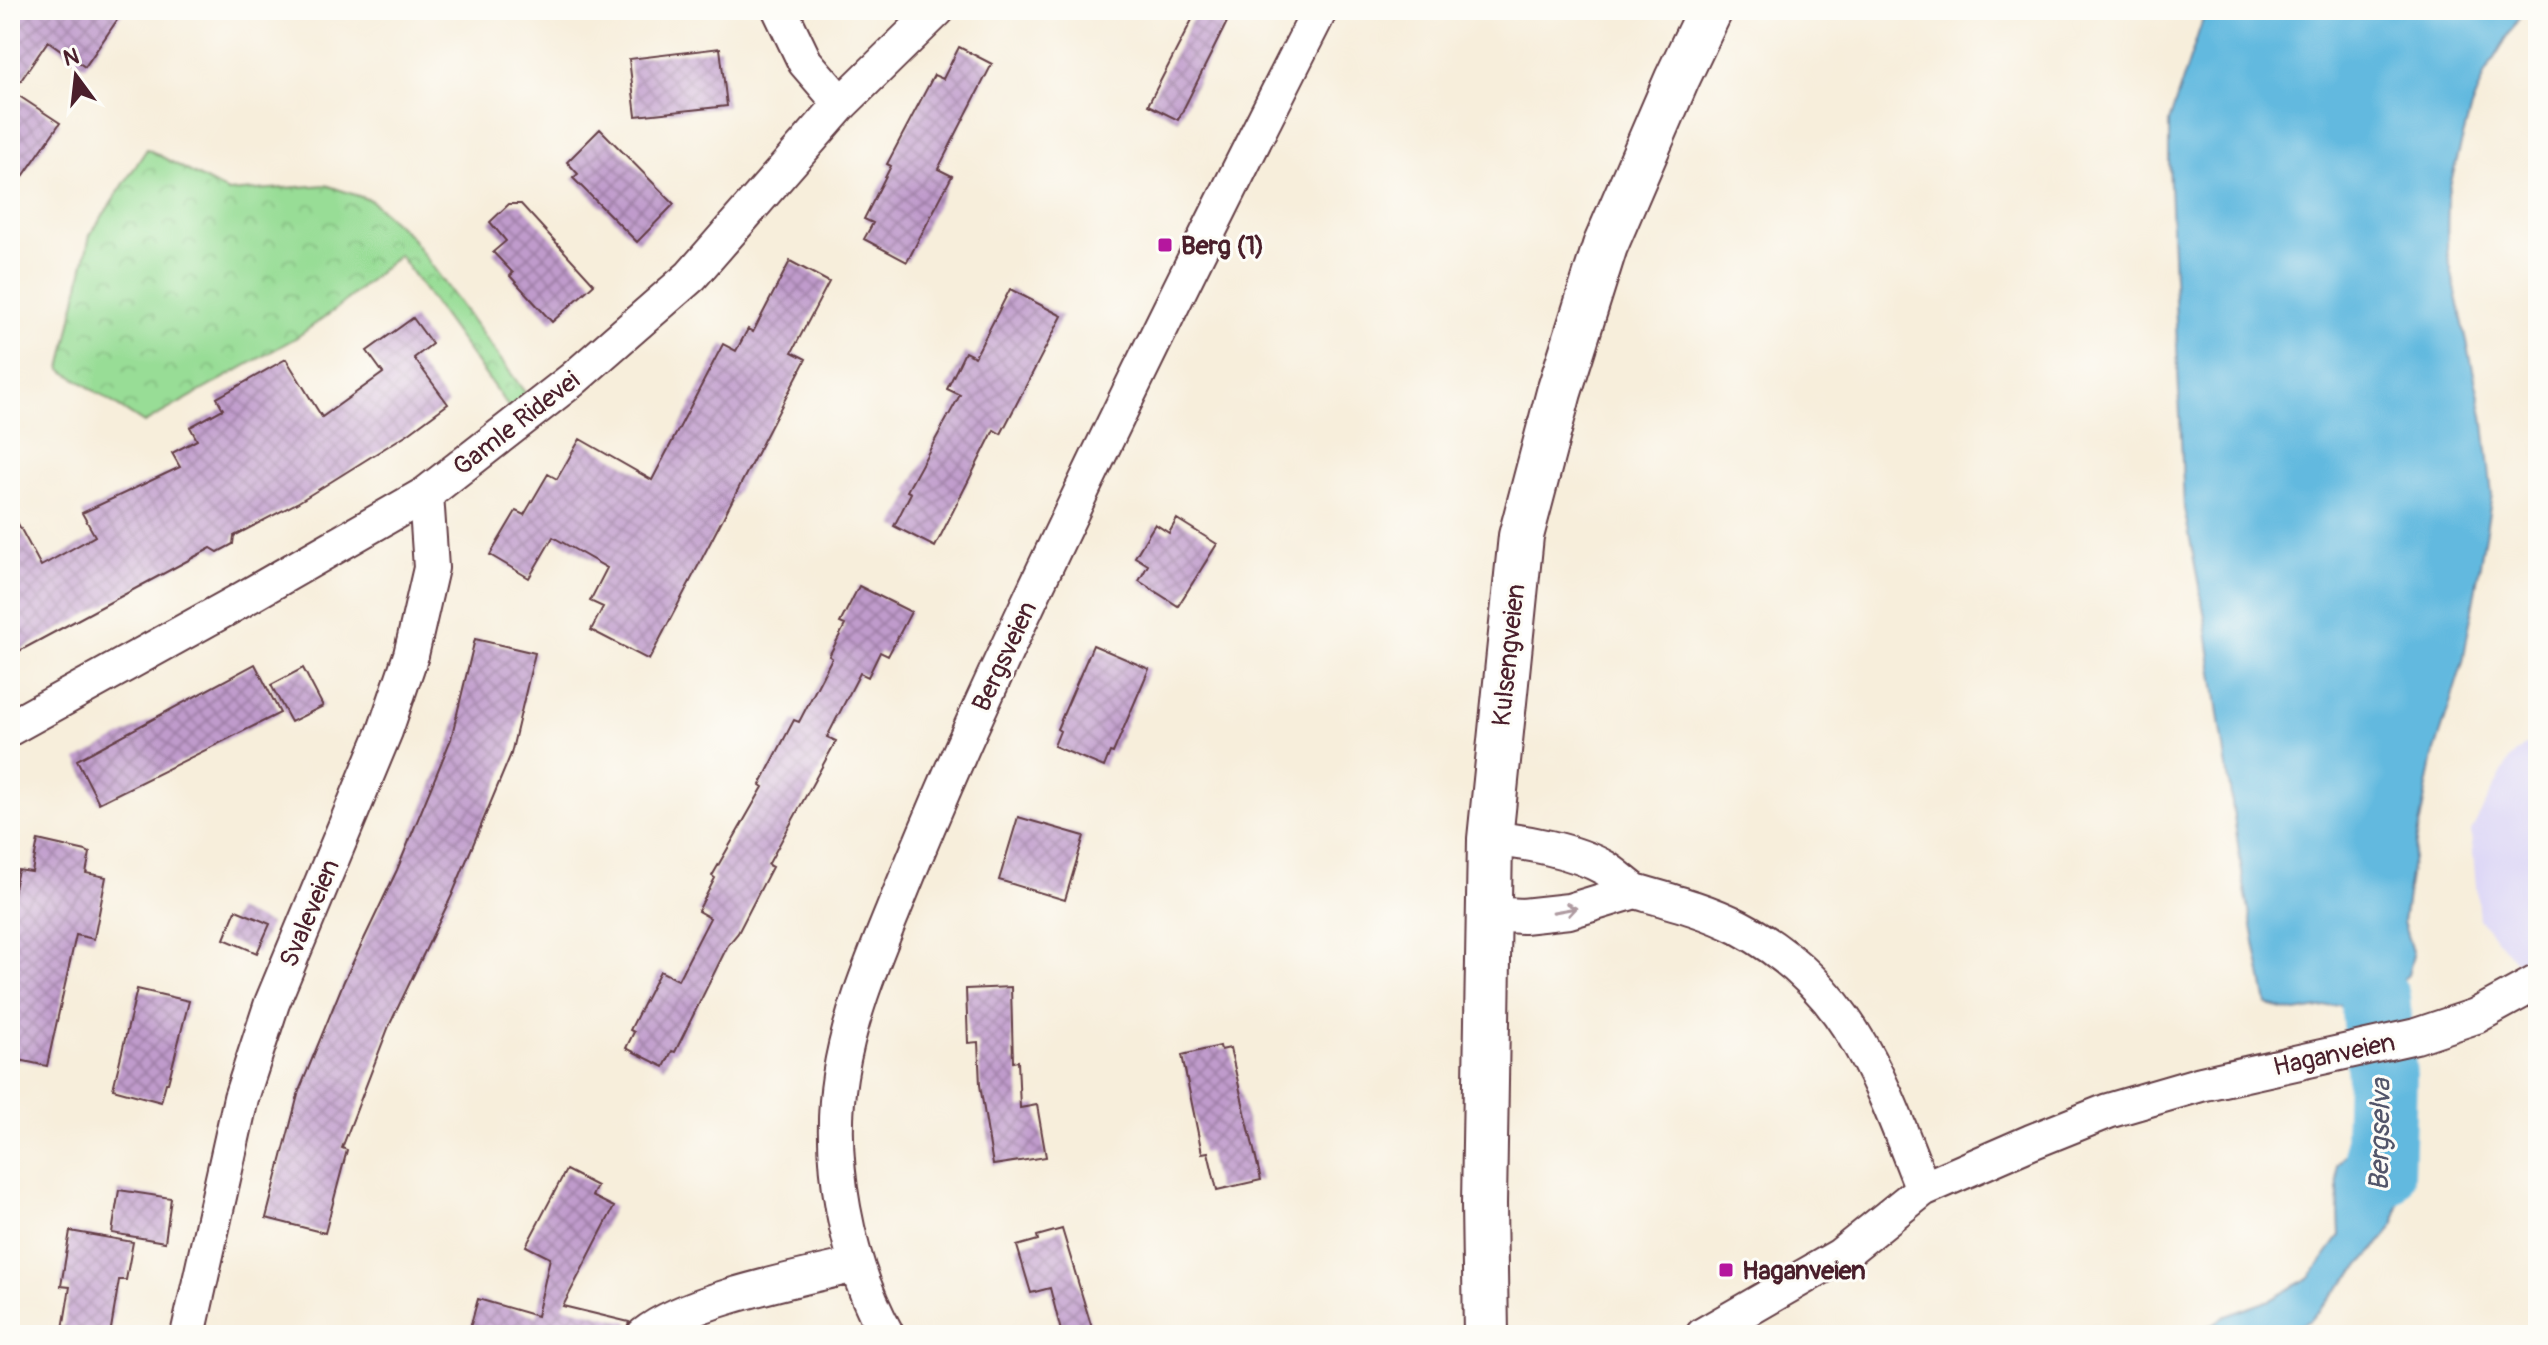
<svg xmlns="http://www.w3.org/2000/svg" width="2548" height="1345" viewBox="0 0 2548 1345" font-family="Pangolin,sans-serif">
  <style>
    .built { fill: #dcd6f6 }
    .park { fill: url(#park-crowns); stroke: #717e60; stroke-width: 2 }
    .water { fill: #62b9df; stroke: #566c85; stroke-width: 2 }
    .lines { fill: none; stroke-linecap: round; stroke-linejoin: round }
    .river { stroke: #62b9df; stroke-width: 70 }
    .building { fill: url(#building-cross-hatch) }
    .street-casing { stroke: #643e45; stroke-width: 38 }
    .secondary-casing { stroke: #643e45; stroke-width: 48 }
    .street { stroke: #fff; stroke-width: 34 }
    .secondary { stroke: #fff; stroke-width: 44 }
    .oneway { stroke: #ae9aa0 }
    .poi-dot { fill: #b5179e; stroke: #fdfcf7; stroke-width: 3 }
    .labels { text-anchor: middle; stroke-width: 6; stroke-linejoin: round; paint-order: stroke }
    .poi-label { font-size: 26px; font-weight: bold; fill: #4a1f2b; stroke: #fdfcf7; text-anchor: start }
    .street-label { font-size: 26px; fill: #4a1f2b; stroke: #fdfcf7 }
    .water-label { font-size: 28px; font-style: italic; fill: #52556a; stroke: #fdfcf7 }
  </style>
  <defs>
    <pattern id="park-crowns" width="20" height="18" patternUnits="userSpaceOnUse" patternTransform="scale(2)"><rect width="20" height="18" fill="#98dd96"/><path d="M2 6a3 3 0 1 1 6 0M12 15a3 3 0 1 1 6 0" fill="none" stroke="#84bd81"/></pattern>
    <pattern id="building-cross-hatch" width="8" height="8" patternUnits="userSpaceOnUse" patternTransform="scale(2)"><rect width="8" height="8" fill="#c09bcc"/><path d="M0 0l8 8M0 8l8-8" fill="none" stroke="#9e7ea6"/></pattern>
  </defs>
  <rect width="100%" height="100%" fill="#fdfcf7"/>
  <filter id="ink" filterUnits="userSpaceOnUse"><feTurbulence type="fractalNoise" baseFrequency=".0125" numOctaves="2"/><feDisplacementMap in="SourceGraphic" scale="16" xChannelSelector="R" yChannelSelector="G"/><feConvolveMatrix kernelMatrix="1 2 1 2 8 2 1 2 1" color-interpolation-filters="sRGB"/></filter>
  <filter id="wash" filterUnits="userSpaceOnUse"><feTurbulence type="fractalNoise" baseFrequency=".006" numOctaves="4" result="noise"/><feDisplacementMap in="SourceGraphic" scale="32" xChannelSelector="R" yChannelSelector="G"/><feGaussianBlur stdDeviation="1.8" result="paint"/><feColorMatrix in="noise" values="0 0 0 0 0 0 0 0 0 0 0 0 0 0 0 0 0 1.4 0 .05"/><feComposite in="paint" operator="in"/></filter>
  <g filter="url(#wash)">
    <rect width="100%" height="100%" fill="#f7eedb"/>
    <path class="built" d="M 2538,735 L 2538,950 L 2518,964 L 2479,919 L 2471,831 L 2510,758 Z"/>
    <path class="park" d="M 147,149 L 228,192 L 326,185 L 370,200 L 410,236 L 529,398 L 512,412 L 399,255 L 336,309 L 297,337 L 144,423 L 61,369 L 90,235 Z"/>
    <path class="water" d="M 2206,10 L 2524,10 L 2485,73 L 2470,111 L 2448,193 L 2447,251 L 2483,415 L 2492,495 L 2463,662 L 2432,761 L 2411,868 L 2403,922 L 2413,955 L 2408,975 L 2387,993 L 2375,999 L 2295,1012 L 2267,1005 L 2243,879 L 2205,617 L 2184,508 L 2169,162 L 2169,122 Z
      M 2393,1074 L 2395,1101 L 2410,1153 L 2400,1191 L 2395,1223 L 2383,1240 L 2310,1320 L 2283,1335 L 2193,1335 L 2226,1316 L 2270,1300 L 2310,1277 L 2340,1236 L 2337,1165 L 2364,1129 L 2369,1098 L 2368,1078 Z"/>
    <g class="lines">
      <path class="river" d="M 2375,999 L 2382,1077 L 2379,1175"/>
    </g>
    <g id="blocks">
      <path class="building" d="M 10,10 L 124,10 L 85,67 L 48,41 L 13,92 L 60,123 L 10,195 Z
        M 1197,10 L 1233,10 L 1178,120 L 1148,105 Z
        M 959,47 L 992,64 L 938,169 L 952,176 L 907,262 L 864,239 L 873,223 L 864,219 L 891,166 L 887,164 L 934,75 L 943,79 Z
        M 720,48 L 727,106 L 636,116 L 629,59 Z
        M 600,129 L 674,204 L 637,242 L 573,178 L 578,174 L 567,162 Z
        M 509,204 L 521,204 L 594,284 L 552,322 L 510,276 L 513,273 L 493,252 L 506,241 L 490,222 Z
        M 790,261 L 829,282 L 792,352 L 806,359 L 649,660 L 591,630 L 603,607 L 590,601 L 607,568 L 553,537 L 529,578 L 490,555 L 516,511 L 524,515 L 548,474 L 557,479 L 580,439 L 652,480 L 723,344 L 736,351 L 748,329 L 753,332 Z
        M 1010,289 L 1062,316 L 1001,434 L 994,430 L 935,547 L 894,526 L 911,493 L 907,491 L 960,395 L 947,389 L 965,352 L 975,357 Z
        M 413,318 L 432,344 L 414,358 L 448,404 L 409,433 L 297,503 L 234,536 L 233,544 L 218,552 L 211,548 L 10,656 L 10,509 L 41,566 L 95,536 L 82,513 L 180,467 L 172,453 L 197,440 L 190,427 L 223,409 L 217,398 L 286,359 L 322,417 L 383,373 L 367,351 Z
        M 1177,519 L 1217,544 L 1178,606 L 1139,581 L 1148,565 L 1135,557 L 1155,524 L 1169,533 Z
        M 859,586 L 911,612 L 888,656 L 880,652 L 868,677 L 860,673 L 827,737 L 836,741 L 768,865 L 772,867 L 738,933 L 728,945 L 675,1052 L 672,1051 L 664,1067 L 626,1048 L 634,1032 L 630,1030 L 660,971 L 678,980 L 710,918 L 698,911 L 715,878 L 712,876 L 763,787 L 760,785 L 794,720 L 799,722 L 832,658 L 829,656 L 845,625 L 840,623 Z
        M 475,639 L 535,653 L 511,754 L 452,895 L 389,1026 L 342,1148 L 347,1150 L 325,1233 L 266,1218 L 299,1091 L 344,981 L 397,870 L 451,739 Z
        M 1093,645 L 1149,669 L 1113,753 L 1110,752 L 1104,767 L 1054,746 L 1060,731 L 1057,729 Z
        M 255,664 L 280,713 L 99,803 L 77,760 Z
        M 303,668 L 323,706 L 291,722 L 271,685 Z
        M 1018,817 L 1084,836 L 1065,900 L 999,880 Z
        M 38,840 L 86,851 L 90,853 L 86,873 L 106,877 L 94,939 L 76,935 L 47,1066 L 10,1058 L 10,907 L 18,870 L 32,872 Z
        M 236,910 L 270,924 L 257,953 L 224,939 Z
        M 1011,987 L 1013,1062 L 1018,1061 L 1020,1108 L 1037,1105 L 1046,1157 L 993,1165 L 980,1085 L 978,1042 L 968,1043 L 966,989 Z
        M 137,989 L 189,1001 L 168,1083 L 166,1083 L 161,1102 L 113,1089 Z
        M 1220,1046 L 1221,1050 L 1230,1048 L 1261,1180 L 1217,1190 L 1208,1152 L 1202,1153 L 1182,1055 Z
        M 566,1170 L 597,1186 L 592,1196 L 614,1207 L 563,1306 L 629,1322 L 624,1335 L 468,1335 L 478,1299 L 537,1316 L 550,1258 L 526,1246 Z
        M 119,1190 L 171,1198 L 165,1242 L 112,1233 Z
        M 1062,1229 L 1094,1335 L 1062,1335 L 1050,1288 L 1031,1293 L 1017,1246 L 1038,1240 L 1037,1236 Z
        M 70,1231 L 133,1242 L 126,1280 L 119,1280 L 110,1335 L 62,1335 L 70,1287 L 61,1286 Z"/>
    </g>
  </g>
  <g filter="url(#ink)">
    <use href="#blocks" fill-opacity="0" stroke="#643e45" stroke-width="2"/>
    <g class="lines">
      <g class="street-casing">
        <path id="street" d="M 780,10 L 805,62 L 841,104
          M 10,728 L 238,602 L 426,494 L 572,380 L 691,276 L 841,104 L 937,10
          M 1635,891 C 1670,901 1706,910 1739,927 C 1850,986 1880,1079 1923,1189
          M 1487,914 L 1523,916 L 1569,911 L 1635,891 C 1625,884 1616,875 1605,868 C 1575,851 1525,841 1490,839
          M 188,1335 L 241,1098 L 272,1003 L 385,731 L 411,655 L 431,568 L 426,494
          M 644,1335 C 687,1300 800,1278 856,1265
          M 887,1335 C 846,1262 827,1158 840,1076 C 849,1018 871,965 893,911 C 920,844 948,778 978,712 C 1086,475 1202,242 1320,10
          M 1703,1335 L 1840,1256 L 1923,1189 L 2031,1142 L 2108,1111 L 2201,1084 L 2416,1036 L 2476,1016 L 2538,982"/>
      </g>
      <g class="secondary-casing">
        <path id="secondary" d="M 1486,1335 L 1484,1204 L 1490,839 L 1521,536 L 1559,392 L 1605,246 L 1677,79 L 1710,10"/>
      </g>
      <use href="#street" class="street"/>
      <use href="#secondary" class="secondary"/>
    </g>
    <defs><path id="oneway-shaft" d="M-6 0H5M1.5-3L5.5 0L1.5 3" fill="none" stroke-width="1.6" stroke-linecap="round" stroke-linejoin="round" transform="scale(2)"/></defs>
    <use class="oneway" href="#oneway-shaft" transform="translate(1565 910) rotate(-10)"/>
  </g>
  <g class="poi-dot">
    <rect x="1157" y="237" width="16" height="16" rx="4"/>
    <rect x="1718" y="1262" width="16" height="16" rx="4"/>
  </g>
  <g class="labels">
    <g class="poi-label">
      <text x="1181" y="254">Berg (1)</text>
      <text x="1742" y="1279">Haganveien</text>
    </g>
    <g class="street-label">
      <text transform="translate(516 423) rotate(-38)" y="9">Gamle Ridevei</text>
      <text transform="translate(1508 655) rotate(-84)" y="9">Kulsengveien</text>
      <text transform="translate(1004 656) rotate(-65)" y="9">Bergsveien</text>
      <text transform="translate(309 913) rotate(-67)" y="9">Svaleveien</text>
      <text transform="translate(2334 1054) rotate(-12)" y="9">Haganveien</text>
    </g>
    <g class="water-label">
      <text transform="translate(2379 1135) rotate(-89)" y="10">Bergselva</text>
    </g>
  </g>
  <rect width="2548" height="1345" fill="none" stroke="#fdfcf7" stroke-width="40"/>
  <g transform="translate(76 76) rotate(345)" stroke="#fdfcf7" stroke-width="6" paint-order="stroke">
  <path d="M0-6L14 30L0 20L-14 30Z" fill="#4a1f2b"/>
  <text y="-12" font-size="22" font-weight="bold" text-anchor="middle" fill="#4a1f2b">N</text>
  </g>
</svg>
